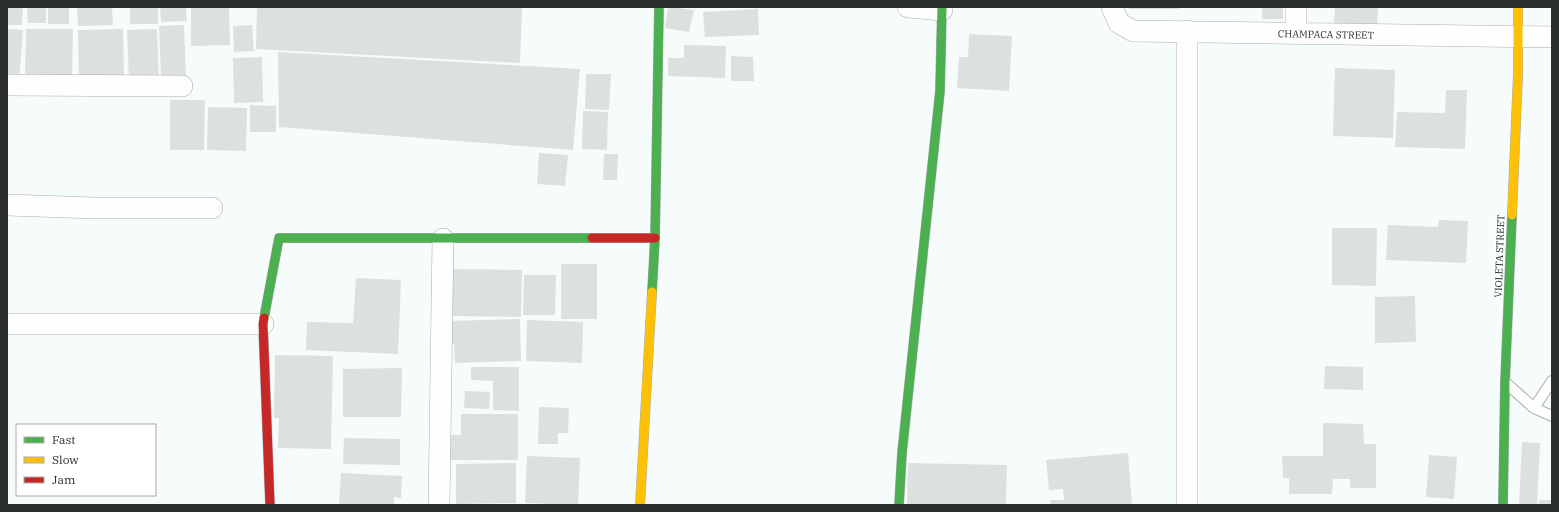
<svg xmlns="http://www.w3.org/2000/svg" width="1559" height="512" viewBox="0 0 1559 512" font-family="'IBM Plex Serif',serif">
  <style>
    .building { fill: #dce1e0 }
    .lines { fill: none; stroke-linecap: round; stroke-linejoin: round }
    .lane-casing { stroke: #aaaead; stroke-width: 12 }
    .street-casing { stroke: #aaaead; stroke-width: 22 }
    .fast-casing { stroke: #aaaead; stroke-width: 10 }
    .slow-casing { stroke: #aaaead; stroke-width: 10 }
    .jam-casing { stroke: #aaaead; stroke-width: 10 }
    .lane { stroke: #fefefe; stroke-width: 10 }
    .street { stroke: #fefefe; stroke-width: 21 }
    .fast { stroke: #4caf50; stroke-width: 9 }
    .slow { stroke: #ffc107; stroke-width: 9 }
    .jam { stroke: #c62828; stroke-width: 9 }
    .labels { text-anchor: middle; stroke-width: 3; stroke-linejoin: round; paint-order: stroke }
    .street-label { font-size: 10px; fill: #292e2d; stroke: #fff }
  </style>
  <rect width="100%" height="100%" fill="#f6fbfb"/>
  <path class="building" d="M 7,7 L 23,7 L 22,25 L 7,25 Z
    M 27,7 L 46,7 L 46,23 L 28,23 Z
    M 48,7 L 69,7 L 69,24 L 48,24 Z
    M 77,7 L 112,7 L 113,25 L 78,26 Z
    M 130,7 L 158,7 L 158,24 L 130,24 Z
    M 160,7 L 186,7 L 187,21 L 161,22 Z
    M 191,7 L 229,7 L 230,45 L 191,46 Z
    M 257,7 L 522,7 L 520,63 L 256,49 Z
    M 668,7 L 694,10 L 689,32 L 665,28 Z
    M 1129,7 L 1179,7 L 1179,9 L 1129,9 Z
    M 1262,7 L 1283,7 L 1283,19 L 1262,19 Z
    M 1335,7 L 1378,7 L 1377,25 L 1334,23 Z
    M 758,9 L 759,35 L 705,37 L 703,12 Z
    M 184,25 L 186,77 L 161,78 L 159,26 Z
    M 252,25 L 254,51 L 234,52 L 233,26 Z
    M 7,29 L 23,30 L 19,81 L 7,80 Z
    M 26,29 L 73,29 L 72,81 L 25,80 Z
    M 123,29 L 124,81 L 79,82 L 78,30 Z
    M 157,29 L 159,80 L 129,81 L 127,30 Z
    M 969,34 L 1012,36 L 1009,91 L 957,88 L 959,57 L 968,57 Z
    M 684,45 L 726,46 L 725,78 L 668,76 L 668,58 L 684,58 Z
    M 278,52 L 580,69 L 573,150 L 279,127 Z
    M 731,56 L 753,57 L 754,81 L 731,81 Z
    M 262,57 L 263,102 L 234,103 L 233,58 Z
    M 1335,68 L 1395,70 L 1393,138 L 1333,136 Z
    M 586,74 L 611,74 L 609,110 L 585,109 Z
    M 1446,90 L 1467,90 L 1465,149 L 1395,147 L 1397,112 L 1445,113 Z
    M 170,100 L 205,100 L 204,150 L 170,150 Z
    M 250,105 L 276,106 L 276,132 L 250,132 Z
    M 208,107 L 247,108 L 246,151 L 207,150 Z
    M 583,111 L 608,112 L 607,150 L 582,149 Z
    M 539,153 L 568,155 L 565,186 L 537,184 Z
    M 604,154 L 618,154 L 617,180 L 603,180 Z
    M 1439,220 L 1468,221 L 1466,263 L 1386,260 L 1388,225 L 1438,227 Z
    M 1332,228 L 1377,228 L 1376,286 L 1332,285 Z
    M 561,264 L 597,264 L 597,319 L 561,319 Z
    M 448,269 L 522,270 L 521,317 L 447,316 Z
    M 524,275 L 556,275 L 555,315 L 523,315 Z
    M 356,278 L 401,280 L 398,354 L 306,350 L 307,322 L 353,323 Z
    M 1415,296 L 1416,342 L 1375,343 L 1375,297 Z
    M 520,319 L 521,361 L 455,363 L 454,344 L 448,344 L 447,321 Z
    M 527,320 L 583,322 L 582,363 L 526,361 Z
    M 275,355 L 333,356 L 331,449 L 278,448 L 279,418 L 274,418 Z
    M 1325,366 L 1363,367 L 1363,390 L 1324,389 Z
    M 471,367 L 519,367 L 519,411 L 493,410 L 493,381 L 471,380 Z
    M 402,368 L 401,417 L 343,417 L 343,369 Z
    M 465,391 L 490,392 L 489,409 L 464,408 Z
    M 539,407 L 569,408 L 568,433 L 558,433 L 558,444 L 538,444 Z
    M 461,414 L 518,414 L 518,460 L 443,460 L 444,435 L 461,435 Z
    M 1323,423 L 1363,424 L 1364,444 L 1376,444 L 1376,488 L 1350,488 L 1350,479 L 1333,479 L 1332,494 L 1289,494 L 1289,478 L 1283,478 L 1282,456 L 1323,456 Z
    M 344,438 L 400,439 L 400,465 L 343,464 Z
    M 1522,442 L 1540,443 L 1537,505 L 1519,505 Z
    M 1128,453 L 1132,505 L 1051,505 L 1050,500 L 1064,500 L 1063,489 L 1049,490 L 1046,460 Z
    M 1429,455 L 1457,457 L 1454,499 L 1426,497 Z
    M 527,456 L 580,458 L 578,505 L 525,503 Z
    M 516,463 L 516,503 L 456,504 L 456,464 Z
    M 908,463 L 1007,465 L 1006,505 L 907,505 Z
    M 341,473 L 402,476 L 401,498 L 394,497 L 394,505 L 339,505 Z
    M 1539,500 L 1552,500 L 1552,505 L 1539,505 Z"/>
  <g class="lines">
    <g class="lane-casing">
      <path id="lane" d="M 1506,383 L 1534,408 L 1552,416
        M 1534,408 L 1552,381"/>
    </g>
    <g class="street-casing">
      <path id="street" d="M 908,7 L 942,10
        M 1112,7 L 1119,23 L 1133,31 L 1552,37
        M 1296,34 L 1296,7
        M 7,85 L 182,86
        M 7,205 L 95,208 L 212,208
        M 7,324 L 263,324
        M 439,505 L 443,239
        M 1187,505 L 1187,31"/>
    </g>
    <g class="fast-casing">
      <path id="fast" d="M 652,292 L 655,238 L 659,7
        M 264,318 L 279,238 L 592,238
        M 899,505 L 902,453 L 940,91 L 942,7
        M 1503,505 L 1505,382 L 1512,215"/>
    </g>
    <g class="slow-casing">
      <path id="slow" d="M 1512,215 L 1518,74 L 1518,7
        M 640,505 L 652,292"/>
    </g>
    <g class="jam-casing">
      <path id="jam" d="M 592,238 L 655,238
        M 264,318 L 263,324 L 270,505"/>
    </g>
    <use href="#lane" class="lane"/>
    <use href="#street" class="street"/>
    <use href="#fast" class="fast"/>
    <use href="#slow" class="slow"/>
    <use href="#jam" class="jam"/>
  </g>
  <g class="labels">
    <g class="street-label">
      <text transform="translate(1326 34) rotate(1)" y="4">CHAMPACA STREET</text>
      <text transform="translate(1499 256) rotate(-88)" y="4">VIOLETA STREET</text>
    </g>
  </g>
  <rect width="1559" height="512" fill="none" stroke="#292e2d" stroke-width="16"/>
  <rect x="16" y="424" width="140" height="72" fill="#ffffff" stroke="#a9abab"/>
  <rect x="24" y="437" width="20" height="6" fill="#4caf50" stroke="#a9abab"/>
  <text x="52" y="444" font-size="12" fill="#292e2d">Fast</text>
  <rect x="24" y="457" width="20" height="6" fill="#ffc107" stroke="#a9abab"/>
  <text x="52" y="464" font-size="12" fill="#292e2d">Slow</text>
  <rect x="24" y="477" width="20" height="6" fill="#c62828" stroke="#a9abab"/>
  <text x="52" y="484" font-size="12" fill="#292e2d">Jam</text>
</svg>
